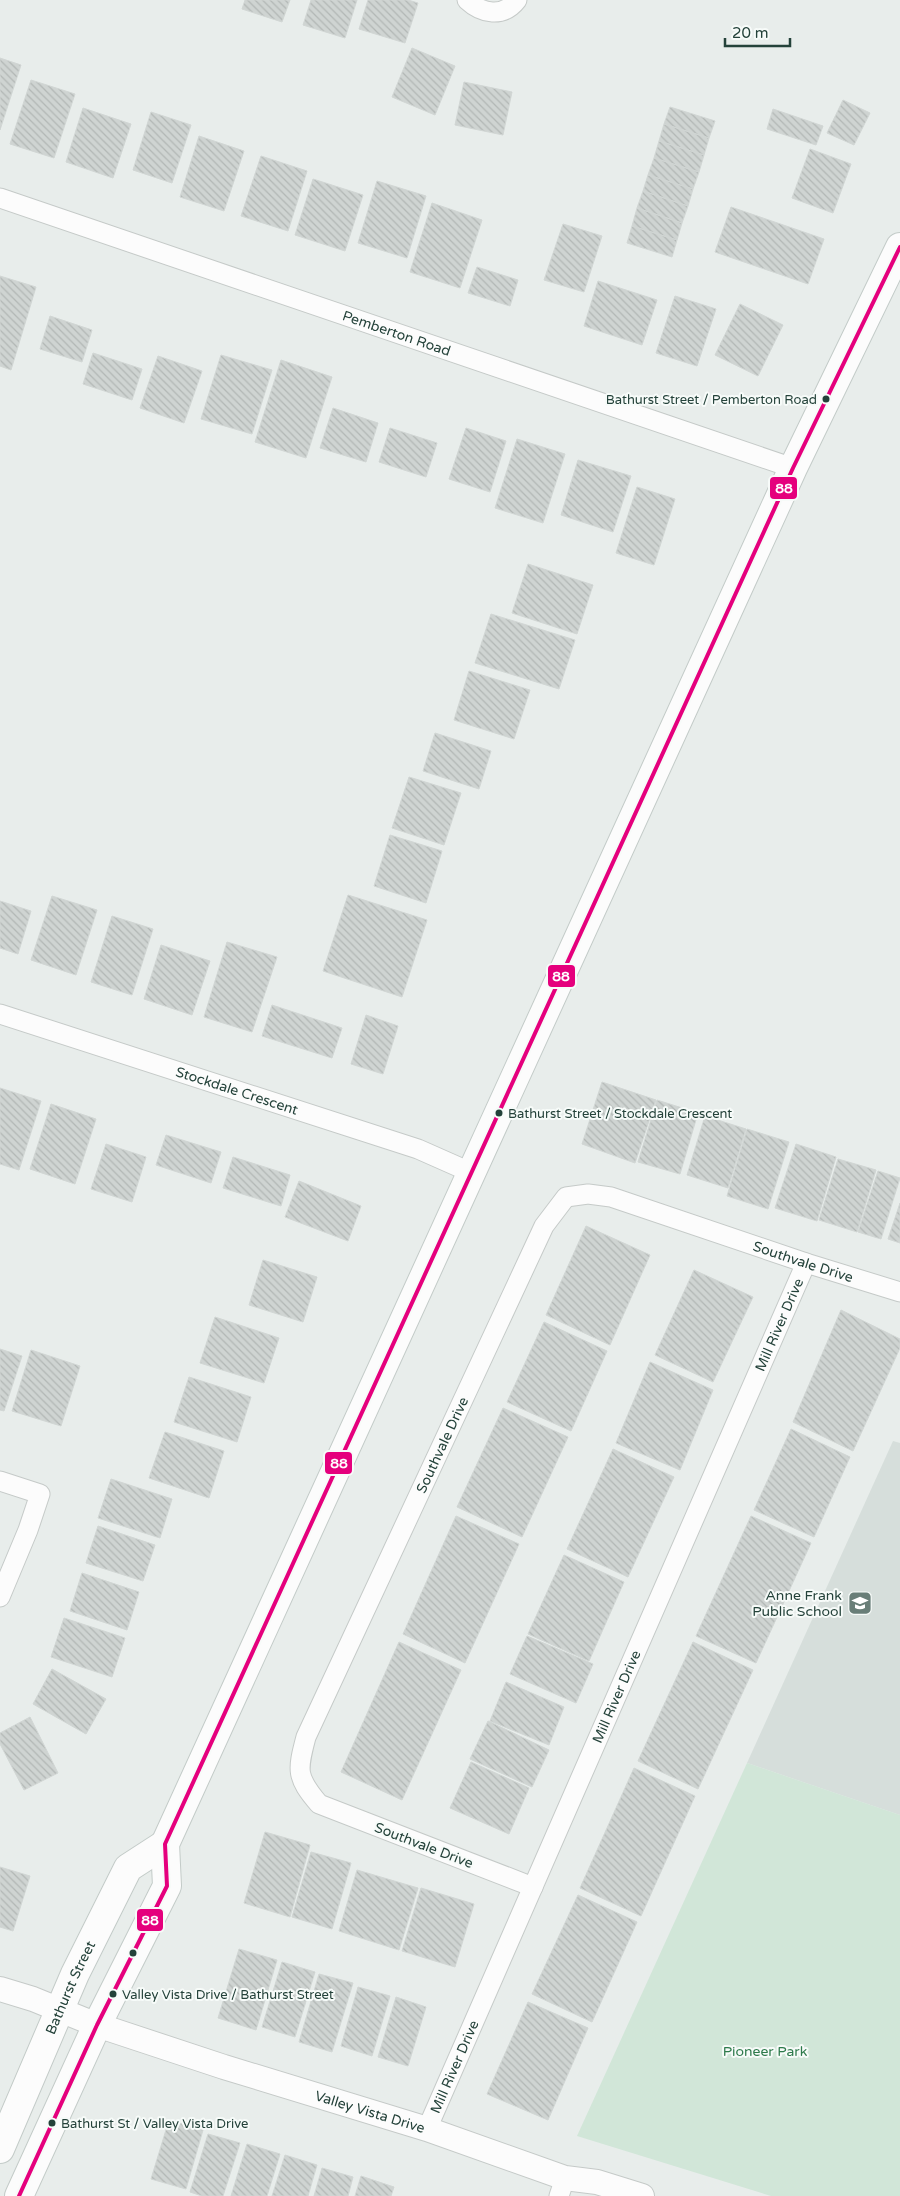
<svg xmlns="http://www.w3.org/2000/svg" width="900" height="2196" viewBox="0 0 900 2196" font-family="'Varela Round',sans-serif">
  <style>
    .built { fill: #d6dedb }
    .green { fill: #d1e6d8 }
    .building { fill: url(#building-back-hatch); stroke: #d1d6d4 }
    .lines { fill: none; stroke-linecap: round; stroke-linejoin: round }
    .minor-casing { stroke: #c5cac8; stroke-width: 21 }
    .tertiary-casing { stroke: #c5cac8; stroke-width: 26 }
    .secondary-casing { stroke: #c3cbc8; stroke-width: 30 }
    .minor { stroke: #fcfcfc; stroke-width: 19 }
    .tertiary { stroke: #fcfcfc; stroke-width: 24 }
    .secondary { stroke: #fcfcfc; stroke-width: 28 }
    .bus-1-casing { stroke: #f7fbf9; stroke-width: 8 }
    .bus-1 { stroke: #e5007d; stroke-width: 4 }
    .bus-dot { fill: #24423a; stroke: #f7fbf9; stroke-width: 2 }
    .labels { text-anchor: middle; stroke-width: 4; stroke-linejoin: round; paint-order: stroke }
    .bus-label { font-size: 13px; fill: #24423a; stroke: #f7fbf9; text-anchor: start }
    .street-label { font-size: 14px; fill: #24423a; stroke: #f7fbf9 }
    .poi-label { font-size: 14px; fill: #24423a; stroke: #f7fbf9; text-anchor: end }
    .park-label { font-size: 14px; fill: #2d7a4b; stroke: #f7fbf9 }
    .line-badge { stroke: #f7fbf9; stroke-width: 2 }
    .badge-label { font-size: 14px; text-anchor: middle; font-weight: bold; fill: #fff }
  </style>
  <defs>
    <pattern id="building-back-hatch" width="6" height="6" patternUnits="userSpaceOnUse" patternTransform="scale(1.25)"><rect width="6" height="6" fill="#cfd4d2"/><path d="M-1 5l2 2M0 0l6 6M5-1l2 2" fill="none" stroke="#b2b7b5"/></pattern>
  </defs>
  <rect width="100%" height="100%" fill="#e8edeb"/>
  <path class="built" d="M 893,1441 L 900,1443 L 900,1815 L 747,1763 Z"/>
  <path class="green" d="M 747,1763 L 900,1815 L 900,2196 L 771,2196 L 577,2136 Z"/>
  <path class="building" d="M 245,0 L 290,0 L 282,22 L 242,9 Z
    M 311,0 L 357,0 L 345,38 L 303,25 Z
    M 368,0 L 408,0 L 418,3 L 405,43 L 359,29 Z
    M 412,48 L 455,66 L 435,115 L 392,97 Z
    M 0,58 L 21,65 L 0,130 Z
    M 31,80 L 75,94 L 54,158 L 10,144 Z
    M 464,82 L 512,92 L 503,135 L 455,125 Z
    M 843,100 L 870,113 L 854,145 L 827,133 Z
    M 670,107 L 715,121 L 709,138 L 664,124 Z
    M 83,108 L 131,124 L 113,178 L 66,162 Z
    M 773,109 L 823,126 L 816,145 L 767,129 Z
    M 151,112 L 191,125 L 172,183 L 133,170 Z
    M 664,124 L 709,138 L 704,155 L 659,141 Z
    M 199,136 L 244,151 L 224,211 L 180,197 Z
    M 659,141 L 704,155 L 699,172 L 654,158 Z
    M 810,149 L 851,164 L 833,213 L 792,198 Z
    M 261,156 L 307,171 L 288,231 L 241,216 Z
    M 654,158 L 699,172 L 693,189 L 648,175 Z
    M 648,175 L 693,189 L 688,206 L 643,191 Z
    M 313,179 L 363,195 L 345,251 L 295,235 Z
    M 377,181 L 426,196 L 407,258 L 358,243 Z
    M 643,191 L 688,206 L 682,223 L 637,208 Z
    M 432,203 L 482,220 L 460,288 L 410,272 Z
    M 731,207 L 824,239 L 808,284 L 715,252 Z
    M 637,208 L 682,223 L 677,240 L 632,226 Z
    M 563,224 L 602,236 L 584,292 L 544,280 Z
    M 632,226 L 677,240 L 672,257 L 627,243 Z
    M 477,267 L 518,280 L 510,306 L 468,293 Z
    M 0,276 L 36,287 L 11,370 L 0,366 Z
    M 598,281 L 657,300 L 642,345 L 584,326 Z
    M 675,296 L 716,309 L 697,366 L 656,353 Z
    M 740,304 L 783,325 L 758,376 L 715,355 Z
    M 50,316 L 92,330 L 82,362 L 40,349 Z
    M 93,353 L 142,369 L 132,400 L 83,384 Z
    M 221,355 L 272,370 L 252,434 L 201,419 Z
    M 158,356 L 202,371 L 184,423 L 140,408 Z
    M 281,360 L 332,377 L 306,458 L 255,442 Z
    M 333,408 L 378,423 L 366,462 L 320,448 Z
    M 390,428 L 437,443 L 426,477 L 379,462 Z
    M 466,428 L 506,441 L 490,492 L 449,479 Z
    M 517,439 L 565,454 L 543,523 L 495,508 Z
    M 578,460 L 631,476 L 613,532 L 561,515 Z
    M 637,487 L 675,499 L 654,565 L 616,553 Z
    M 528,564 L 593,585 L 577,634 L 512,613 Z
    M 491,614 L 575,640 L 559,689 L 475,663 Z
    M 469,671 L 530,690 L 514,739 L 454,720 Z
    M 435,733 L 491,751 L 479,789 L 423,771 Z
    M 409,777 L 461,793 L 444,845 L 392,828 Z
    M 390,835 L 442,851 L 426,903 L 374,886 Z
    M 348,895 L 427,920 L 402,997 L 323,971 Z
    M 52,896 L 97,910 L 76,975 L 31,960 Z
    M 0,901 L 31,911 L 18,954 L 0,948 Z
    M 112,916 L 153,929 L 132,995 L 91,982 Z
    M 227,942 L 277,957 L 252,1032 L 204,1017 Z
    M 161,945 L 210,961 L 192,1015 L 144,999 Z
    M 272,1005 L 342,1028 L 332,1058 L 262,1036 Z
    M 366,1015 L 398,1026 L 383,1074 L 351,1064 Z
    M 602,1082 L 656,1100 L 635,1163 L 582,1144 Z
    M 0,1088 L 41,1101 L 19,1170 L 0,1164 Z
    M 657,1100 L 698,1113 L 680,1174 L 638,1162 Z
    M 51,1104 L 96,1119 L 75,1184 L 30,1169 Z
    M 705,1116 L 746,1129 L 728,1188 L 687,1175 Z
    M 747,1129 L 789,1142 L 768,1209 L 727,1196 Z
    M 166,1135 L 221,1152 L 211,1183 L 156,1165 Z
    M 106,1144 L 146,1157 L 132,1202 L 91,1189 Z
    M 796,1144 L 836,1157 L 817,1221 L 775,1208 Z
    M 233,1157 L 290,1175 L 281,1206 L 223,1188 Z
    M 838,1159 L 876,1170 L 857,1232 L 819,1220 Z
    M 878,1171 L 900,1178 L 881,1239 L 858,1232 Z
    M 299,1181 L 361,1206 L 348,1241 L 285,1217 Z
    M 900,1203 L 900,1243 L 888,1239 Z
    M 586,1226 L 650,1255 L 610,1345 L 546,1315 Z
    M 263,1260 L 317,1277 L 303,1322 L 249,1305 Z
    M 694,1270 L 753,1297 L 713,1382 L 655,1355 Z
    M 841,1310 L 900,1339 L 900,1348 L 853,1451 L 793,1422 Z
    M 215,1317 L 279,1338 L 264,1383 L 200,1363 Z
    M 544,1322 L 607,1351 L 571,1431 L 507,1402 Z
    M 0,1349 L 22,1356 L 4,1411 L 0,1410 Z
    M 31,1350 L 80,1366 L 61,1426 L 12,1411 Z
    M 650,1362 L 713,1390 L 680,1470 L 616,1443 Z
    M 189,1377 L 251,1397 L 237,1442 L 174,1422 Z
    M 503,1408 L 568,1437 L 522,1537 L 457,1507 Z
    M 791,1429 L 850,1457 L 814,1537 L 754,1510 Z
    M 165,1432 L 224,1451 L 209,1498 L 149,1478 Z
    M 613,1449 L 674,1477 L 628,1577 L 567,1549 Z
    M 111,1479 L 172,1499 L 160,1538 L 98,1518 Z
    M 456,1516 L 519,1544 L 465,1663 L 403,1634 Z
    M 751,1516 L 811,1543 L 756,1663 L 696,1636 Z
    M 98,1526 L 155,1545 L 143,1581 L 86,1563 Z
    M 564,1555 L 624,1582 L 589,1661 L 528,1634 Z
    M 82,1573 L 139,1592 L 127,1630 L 70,1611 Z
    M 64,1618 L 125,1638 L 112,1677 L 51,1657 Z
    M 527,1636 L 593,1664 L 576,1703 L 510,1674 Z
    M 399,1642 L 461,1670 L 402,1800 L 341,1772 Z
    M 693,1642 L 753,1670 L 698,1789 L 638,1761 Z
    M 52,1669 L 106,1699 L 86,1734 L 33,1704 Z
    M 506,1682 L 564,1707 L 549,1745 L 490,1721 Z
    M 30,1717 L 58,1773 L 24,1790 L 0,1744 L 0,1733 Z
    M 488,1721 L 549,1750 L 532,1787 L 470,1759 Z
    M 471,1762 L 529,1788 L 509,1834 L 450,1808 Z
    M 634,1768 L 695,1796 L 641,1916 L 580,1888 Z
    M 265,1832 L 310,1845 L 290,1917 L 244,1903 Z
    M 311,1852 L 351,1863 L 332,1929 L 292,1917 Z
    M 0,1867 L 30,1876 L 13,1931 L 0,1927 Z
    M 357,1870 L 418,1888 L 399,1950 L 339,1931 Z
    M 421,1888 L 474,1904 L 455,1967 L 402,1951 Z
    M 578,1895 L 637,1922 L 592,2022 L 532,1994 Z
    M 239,1949 L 277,1960 L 256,2030 L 218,2018 Z
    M 282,1962 L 315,1972 L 295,2037 L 262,2027 Z
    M 319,1974 L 353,1983 L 332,2052 L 299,2042 Z
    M 358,1987 L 390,1996 L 372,2056 L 341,2046 Z
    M 396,1997 L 426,2007 L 408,2066 L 378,2057 Z
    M 528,2002 L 588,2028 L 548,2120 L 487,2094 Z
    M 169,2120 L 203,2130 L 186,2189 L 151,2179 Z
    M 208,2134 L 240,2143 L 223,2196 L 202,2196 L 190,2192 Z
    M 247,2144 L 280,2154 L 267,2196 L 231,2196 Z
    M 285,2155 L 317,2165 L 308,2196 L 272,2196 Z
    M 322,2168 L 353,2177 L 348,2196 L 314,2196 Z
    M 361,2176 L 394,2187 L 391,2196 L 355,2196 Z"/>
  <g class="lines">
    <g class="minor-casing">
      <g id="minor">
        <path d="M 467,0 C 482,14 503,18 517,0"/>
        <path id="s1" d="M 0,198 L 793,468"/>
        <path id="s2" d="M 0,1014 L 418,1149 L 470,1172"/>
        <path d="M 0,1481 L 40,1494 L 28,1530 L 0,1597"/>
        <path id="s3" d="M 533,1887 L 319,1804 C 296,1777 297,1771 306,1737 L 544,1226 L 566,1197 L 588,1194 L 611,1197 L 806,1263 L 900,1292"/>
        <path id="s4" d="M 427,2129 L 806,1263"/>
        <path d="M 559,2196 L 565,2178"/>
      </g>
    </g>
    <g class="tertiary-casing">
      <g id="tertiary">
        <path id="s5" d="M 0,1989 L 33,1999 L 97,2025 L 224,2067 L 427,2129 L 565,2178 L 597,2182 L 642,2196"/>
      </g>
    </g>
    <g class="secondary-casing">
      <g id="secondary">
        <path id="s6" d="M 0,2149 L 75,1974 L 128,1868 L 165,1844"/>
        <path d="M 19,2196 L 97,2025 L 167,1886 L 165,1844 L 793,468 L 900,247"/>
      </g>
    </g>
    <use href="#minor" class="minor"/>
    <use href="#tertiary" class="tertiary"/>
    <use href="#secondary" class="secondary"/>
    <g class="bus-1-casing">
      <path id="bus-1" d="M 19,2196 L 97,2025 L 167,1886 L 165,1844 L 793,468 L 900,247"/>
    </g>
    <use href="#bus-1" class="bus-1"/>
  </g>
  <defs>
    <g id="school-square" transform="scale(1.25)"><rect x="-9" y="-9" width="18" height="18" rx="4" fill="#697e78" stroke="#f7fbf9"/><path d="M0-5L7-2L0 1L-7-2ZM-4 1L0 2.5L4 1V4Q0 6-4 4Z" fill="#fff"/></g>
  </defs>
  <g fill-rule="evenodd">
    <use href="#school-square" x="860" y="1603"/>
  </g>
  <g class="bus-dot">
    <circle cx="826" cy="399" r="4.5"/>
    <circle cx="499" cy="1113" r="4.5"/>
    <circle cx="133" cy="1953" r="4.5"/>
    <circle cx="113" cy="1994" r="4.5"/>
    <circle cx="52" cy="2123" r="4.5"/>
  </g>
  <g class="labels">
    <g class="bus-label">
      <text x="817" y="404" text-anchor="end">Bathurst Street / Pemberton Road</text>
      <text x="508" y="1118">Bathurst Street / Stockdale Crescent</text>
      <text x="122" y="1999">Valley Vista Drive / Bathurst Street</text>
      <text x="61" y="2128">Bathurst St / Valley Vista Drive</text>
    </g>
    <g class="street-label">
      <text dy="5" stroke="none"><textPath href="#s1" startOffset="419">Pemberton Road</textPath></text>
      <text dy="5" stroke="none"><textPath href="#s2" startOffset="249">Stockdale Crescent</textPath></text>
      <text dy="5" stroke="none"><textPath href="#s3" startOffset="1151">Southvale Drive</textPath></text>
      <text dy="5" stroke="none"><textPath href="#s4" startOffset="878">Mill River Drive</textPath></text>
      <text dy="5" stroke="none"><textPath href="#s3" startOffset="625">Southvale Drive</textPath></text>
      <text dy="5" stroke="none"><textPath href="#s4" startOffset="472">Mill River Drive</textPath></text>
      <text transform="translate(424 1845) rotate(21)" y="5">Southvale Drive</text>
      <text dy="5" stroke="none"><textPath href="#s6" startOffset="176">Bathurst Street</textPath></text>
      <text dy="5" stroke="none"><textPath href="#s4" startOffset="68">Mill River Drive</textPath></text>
      <text dy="5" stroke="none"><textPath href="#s5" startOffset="390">Valley Vista Drive</textPath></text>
    </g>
    <g class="poi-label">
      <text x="842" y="1600">Anne Frank<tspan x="842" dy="16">Public School</tspan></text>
    </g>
    <g class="park-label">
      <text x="765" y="2056">Pioneer Park</text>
    </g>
  </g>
  <g class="line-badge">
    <rect x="769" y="476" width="29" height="24" rx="5" fill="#e5007d"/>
    <rect x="547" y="964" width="29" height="24" rx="5" fill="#e5007d"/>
    <rect x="324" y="1451" width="29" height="24" rx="5" fill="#e5007d"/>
    <rect x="136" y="1908" width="28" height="24" rx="5" fill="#e5007d"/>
  </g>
  <g class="badge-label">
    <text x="784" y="493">88</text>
    <text x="561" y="981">88</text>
    <text x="339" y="1468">88</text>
    <text x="150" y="1925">88</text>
  </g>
  <path d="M725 38v8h65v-8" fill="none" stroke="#24423a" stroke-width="2.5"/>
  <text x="732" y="38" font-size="15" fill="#24423a" stroke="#f7fbf9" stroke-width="4" paint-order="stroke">20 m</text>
</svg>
